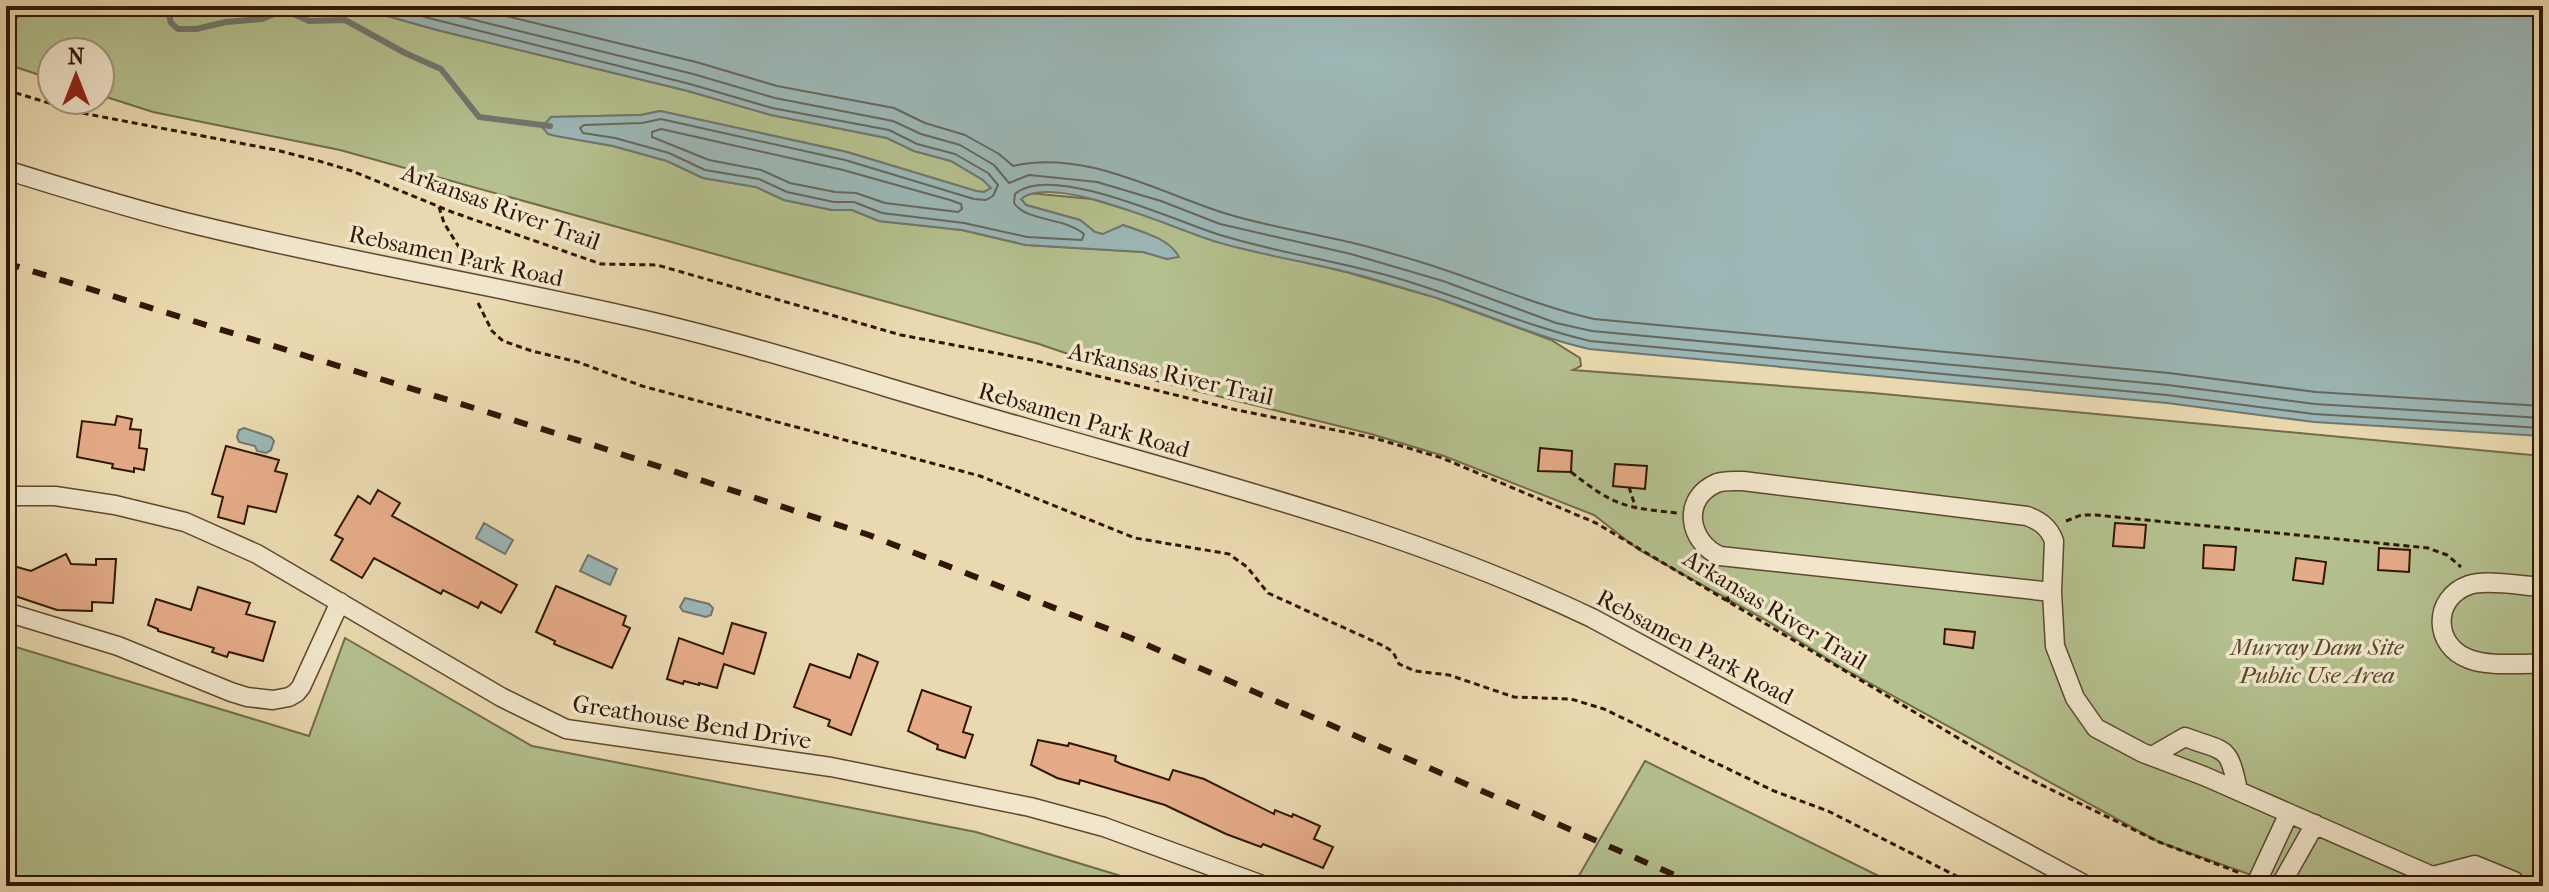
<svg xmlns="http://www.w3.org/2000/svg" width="2549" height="892" viewBox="0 0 2549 892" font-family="'IM FELL French Canon',serif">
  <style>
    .green { fill: #b4c08e; stroke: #726c49; stroke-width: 2 }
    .water { fill: #9cb7b6; stroke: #71776f; stroke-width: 2 }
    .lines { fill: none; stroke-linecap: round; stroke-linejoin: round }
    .shore { stroke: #66675d; stroke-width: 2 }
    .stream { stroke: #71776f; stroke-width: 6 }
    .building { fill: #e5ab88; stroke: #301704; stroke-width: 2 }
    .minor-casing { stroke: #5e482f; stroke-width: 21 }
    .path { stroke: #301704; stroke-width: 3; stroke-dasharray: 6 4; stroke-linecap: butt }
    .minor { stroke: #f1e6cc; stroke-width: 18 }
    .rail { stroke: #301704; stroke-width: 6; stroke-dasharray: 14 14; stroke-linecap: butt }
    .labels { text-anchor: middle; stroke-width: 7; stroke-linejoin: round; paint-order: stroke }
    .street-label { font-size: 24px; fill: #301704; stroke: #f1e6cc }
    .park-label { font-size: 24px; font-style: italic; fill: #584a2d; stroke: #f1e6cc }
  </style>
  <rect width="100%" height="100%" fill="#ead9b0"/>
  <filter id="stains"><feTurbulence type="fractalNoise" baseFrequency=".0025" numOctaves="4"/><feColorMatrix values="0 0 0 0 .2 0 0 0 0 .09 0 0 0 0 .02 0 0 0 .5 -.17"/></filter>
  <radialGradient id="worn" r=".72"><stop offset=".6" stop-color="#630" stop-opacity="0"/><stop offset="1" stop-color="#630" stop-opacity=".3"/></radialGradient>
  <path class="green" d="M 6,6 L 352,6 L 437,30 L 688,91 L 771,115 L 887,138 L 914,151 L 951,161 L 983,180 L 992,188 L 984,192 L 976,191 L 847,152 L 660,111 L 641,115 L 551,117 L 556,136 L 613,146 L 667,161 L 703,178 L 756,187 L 784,200 L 832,210 L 852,210 L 879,221 L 962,230 L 1026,245 L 1143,252 L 1167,259 C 1154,233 1150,234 1123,225 L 1103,235 L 1095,232 L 1080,220 L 1026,205 L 1021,199 L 1029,193 L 1092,199 L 1155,218 L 1214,241 L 1346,272 L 1437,298 L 1551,340 L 1580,358 L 1581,366 L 1573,370 L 1873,393 L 2543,456 L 2543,886 L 2282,886 L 2159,842 L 1842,668 L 1764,619 L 1639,550 L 1594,515 L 1444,456 L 1371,434 L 1124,373 L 1039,344 L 340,150 L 153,112 L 100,95 L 100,52 L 52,52 L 52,79 L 6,64 Z
    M 345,638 L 532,746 L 976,832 L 1154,886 L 6,886 L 6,644 L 309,736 Z
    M 1645,761 L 1899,886 L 1573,886 Z"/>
  <path class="water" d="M 352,6 L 2543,6 L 2543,436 L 2314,422 L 2167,403 L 1589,349 C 1536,337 1487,314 1434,297 C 1405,289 1376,279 1347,272 C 1304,261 1260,255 1217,242 C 1179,231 1053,172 1021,199 L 1026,205 L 1080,220 L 1095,232 L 1103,234 L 1123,225 C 1142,232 1169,238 1179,257 L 1167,259 L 1143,252 L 1026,245 L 962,230 L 879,221 L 852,210 L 832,210 L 784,200 L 756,187 L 703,178 L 667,161 L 613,146 L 556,136 L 548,134 L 542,127 L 551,117 L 641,115 L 660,111 L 847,152 L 976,191 L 984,192 L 991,188 L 983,180 L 951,161 L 914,151 L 887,138 L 771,115 L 688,91 L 437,30 Z
    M 244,428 L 271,437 L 274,441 L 271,450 L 266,453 L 257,451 L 255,446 L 239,442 L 237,437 L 239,430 Z
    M 484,523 L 513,540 L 505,554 L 476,538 Z
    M 588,555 L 617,569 L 610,585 L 580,571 Z
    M 685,598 L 709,604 L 713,608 L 711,615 L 706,617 L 683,611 L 680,607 Z"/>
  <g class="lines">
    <path class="shore" d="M 381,6 L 690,84 L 772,108 L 889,130 L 917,144 L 955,154 L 988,173 L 998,185 L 993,196 L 986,200 L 974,199 L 845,160 L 661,119 L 642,123 L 584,125 L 580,128 L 583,133 L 615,138 L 669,153 L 705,170 L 759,179 L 787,192 L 834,202 L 854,202 L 882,213 L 964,223 L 1027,237 L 1082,240 L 1084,234 C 1064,217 1027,222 1014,203 L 1015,194 C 1050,162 1176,221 1217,234 C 1277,253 1340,261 1400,279 C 1464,298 1526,326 1590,341 L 2167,395 L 2314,414 L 2543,428
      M 418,6 L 693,74 L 775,98 L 893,121 L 921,134 L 960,145 L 994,165 L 1009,183 L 1029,175 L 1097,182 L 1161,201 L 1220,224 L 1351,254 L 1443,281 L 1556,323 L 1592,331 L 2168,385 L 2315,404 L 2543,418
      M 465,6 L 696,62 L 777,86 L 894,108 L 925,123 L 965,135 L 999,154 L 1013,166 C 1084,149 1158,192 1224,213 C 1265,226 1308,232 1349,242 C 1371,247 1393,254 1414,260 C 1475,278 1533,305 1594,319 L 2169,373 L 2316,392 L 2543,406
      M 661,129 L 843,170 L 950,200 L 961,204 L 962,209 L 958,212 L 885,203 L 856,193 L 835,192 L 790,183 L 761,170 L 709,160 L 652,137 L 652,132 Z"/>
    <path class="stream" d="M 167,6 L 171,23 L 178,29 L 196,29 L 226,22 L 262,19 L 279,12 L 289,12 L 309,21 L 345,20 L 405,53 L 441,69 L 479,117 L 550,126
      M 6,26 L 26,6"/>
  </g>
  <path class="building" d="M 117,416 L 132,419 L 130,429 L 141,430 L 139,448 L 147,449 L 144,470 L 134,468 L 134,472 L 112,468 L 113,464 L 77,457 L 82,421 L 115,425 Z
    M 226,446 L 279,460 L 275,471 L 287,474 L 276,512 L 248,506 L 244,524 L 218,517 L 223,497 L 212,494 Z
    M 1540,448 L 1572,451 L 1571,472 L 1538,471 Z
    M 1615,464 L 1647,466 L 1645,489 L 1613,486 Z
    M 378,490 L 400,503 L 392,516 L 517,585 L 501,613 L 481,602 L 478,608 L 443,590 L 441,594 L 374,558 L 362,578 L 331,560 L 343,539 L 335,535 L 358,496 L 370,504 Z
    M 2115,523 L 2146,525 L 2144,548 L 2113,546 Z
    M 2204,545 L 2236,547 L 2234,570 L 2203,568 Z
    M 2379,548 L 2410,550 L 2409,572 L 2378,570 Z
    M 66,554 L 71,564 L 96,565 L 96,559 L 116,559 L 113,603 L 92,602 L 92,611 L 57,610 L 6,593 L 6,580 L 10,565 L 31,571 Z
    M 2296,558 L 2326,562 L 2323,584 L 2293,580 Z
    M 556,586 L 626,616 L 623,625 L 630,628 L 612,668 L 554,644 L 555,641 L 536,632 Z
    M 198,587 L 250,603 L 246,614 L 275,622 L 263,661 L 229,652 L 227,657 L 212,652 L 214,648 L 158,631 L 158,629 L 148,625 L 156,599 L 191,610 Z
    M 732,623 L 766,633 L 754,674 L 724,664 L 717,688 L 699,683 L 699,685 L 684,681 L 683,684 L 667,679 L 679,638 L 723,654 Z
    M 1945,629 L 1975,632 L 1973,648 L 1944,644 Z
    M 858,654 L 878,662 L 851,735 L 828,726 L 830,720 L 794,707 L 810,664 L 850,678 Z
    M 922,690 L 971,707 L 963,732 L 973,735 L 965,758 L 937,749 L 938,745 L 908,731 Z
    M 1038,740 L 1068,746 L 1069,743 L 1116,756 L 1115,761 L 1121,764 L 1169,780 L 1173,770 L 1204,779 L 1274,814 L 1275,810 L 1292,817 L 1293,814 L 1320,826 L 1314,839 L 1333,847 L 1323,868 L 1263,844 L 1261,847 L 1226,834 L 1165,805 L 1080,780 L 1079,784 L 1057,778 L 1031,765 Z"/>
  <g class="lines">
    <g class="minor-casing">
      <path id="minor" d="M 6,170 C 67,189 127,208 189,223 C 334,259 482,283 627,316 C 762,346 893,391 1026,428 C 1217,483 1412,532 1592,618 L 2087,886
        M 6,496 L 55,496 L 115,505 L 185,522 L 257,554 L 501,697 L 566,729 L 831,767 L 1030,807 L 1104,827 L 1265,886
        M 2543,587 C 2523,586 2486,579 2469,585 C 2432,598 2433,646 2469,659 C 2490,667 2520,663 2543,664
        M 2052,592 L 1720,556 C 1688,542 1681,498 1717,483 C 1725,480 1734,481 1743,481 L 2027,516 C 2040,521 2049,527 2054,541 L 2052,592 L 2055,646 L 2075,698 L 2096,728 L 2143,753 L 2204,776 L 2455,886
        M 6,612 L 118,646 L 231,692 L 247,697 L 273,700 L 289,697 L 296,693 L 301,687 L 340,602
        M 2152,756 L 2185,737 C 2227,753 2228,744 2238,790
        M 2433,876 L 2475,865 L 2514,881 L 2518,886
        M 2255,886 L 2289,813
        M 2280,886 L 2315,824"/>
    </g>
    <path class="path" d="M 6,90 L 82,113 L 276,150 L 319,161 L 352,171 L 452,212 L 601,264 L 657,265 L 901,335 L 1032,360 L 1237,410 L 1374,438 L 1442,458 L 1596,523 L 2017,773 L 2159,842 L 2240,873
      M 439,207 L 444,223 L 470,265
      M 478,303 L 492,331 L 503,341 L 532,351 L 578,362 L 642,386 L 980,476 L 1135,538 L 1229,554 L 1247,567 L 1268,593 L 1384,646 L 1393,652 L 1399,664 L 1415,671 L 1449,675 L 1514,697 L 1571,699 L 1604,709 L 1774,791 L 1828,811 L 1976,886
      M 1571,472 C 1615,506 1622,507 1677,513
      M 1629,487 L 1636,509
      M 2066,521 L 2081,515 L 2096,515 L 2428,548 L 2447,555 L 2461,567
      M 1723,577 L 1729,604"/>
    <use href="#minor" class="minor"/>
    <path class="rail" d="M 6,263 L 587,443 L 869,535 L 1131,638 L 1700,886"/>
  </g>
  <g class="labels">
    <g class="street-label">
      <text transform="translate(501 207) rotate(20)" y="8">Arkansas River Trail</text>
      <text transform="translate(456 256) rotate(12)" y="8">Rebsamen Park Road</text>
      <text transform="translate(1171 374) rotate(13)" y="8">Arkansas River Trail</text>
      <text transform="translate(1084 420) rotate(16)" y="8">Rebsamen Park Road</text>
      <text transform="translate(1775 610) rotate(31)" y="8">Arkansas River Trail</text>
      <text transform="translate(1695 647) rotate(28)" y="8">Rebsamen Park Road</text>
      <text transform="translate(692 722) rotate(9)" y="8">Greathouse Bend Drive</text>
    </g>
    <g class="park-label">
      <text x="2317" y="655">Murray Dam Site<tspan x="2317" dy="28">Public Use Area</tspan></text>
    </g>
  </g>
  <rect width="2549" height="892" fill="none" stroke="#ead9b0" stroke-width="32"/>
  <rect x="8" y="8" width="2533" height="876" fill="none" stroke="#301704" stroke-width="4"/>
  <rect x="16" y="16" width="2517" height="860" fill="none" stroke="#301704" stroke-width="2"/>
  <g transform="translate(76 76)"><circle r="38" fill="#f1e6cc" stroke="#a4937c" stroke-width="2"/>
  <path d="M0-6L14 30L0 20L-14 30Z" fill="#8f2418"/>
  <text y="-12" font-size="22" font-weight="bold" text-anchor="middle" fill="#301704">N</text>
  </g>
  <rect width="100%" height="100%" filter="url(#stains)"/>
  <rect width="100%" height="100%" fill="url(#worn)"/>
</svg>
